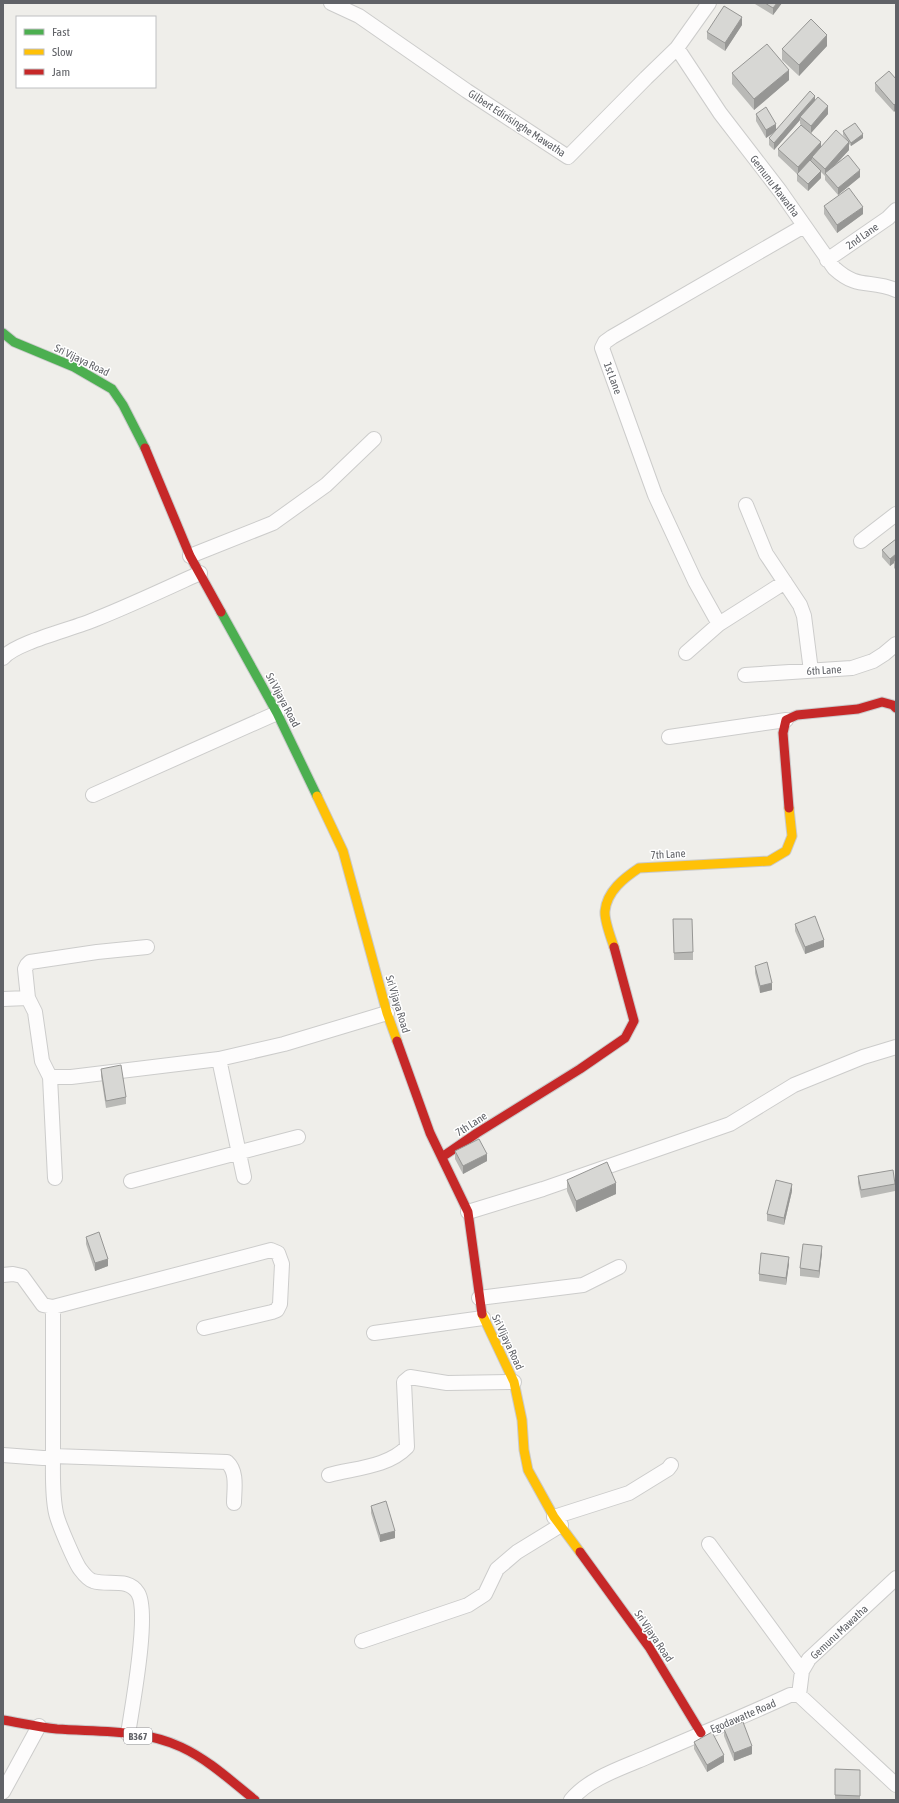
<svg xmlns="http://www.w3.org/2000/svg" width="899" height="1803" viewBox="0 0 899 1803" font-family="'Asap Condensed',sans-serif">
  <style>
    .lines { fill: none; stroke-linecap: round; stroke-linejoin: round }
    .street-casing { stroke: #cccccb; stroke-width: 16 }
    .fast-casing { stroke: #cacacb; stroke-width: 11 }
    .slow-casing { stroke: #cacacb; stroke-width: 11 }
    .jam-casing { stroke: #cacacb; stroke-width: 11 }
    .street { stroke: #fdfcfc; stroke-width: 14 }
    .fast { stroke: #4caf50; stroke-width: 9 }
    .slow { stroke: #ffc107; stroke-width: 9 }
    .jam { stroke: #c62828; stroke-width: 9 }
    .wall { fill: #b9b9b6 }
    .shaded-wall { fill: #969694 }
    .building { fill: #d7d7d4; stroke: #969694 }
    .labels { text-anchor: middle; stroke-width: 3; stroke-linejoin: round; paint-order: stroke }
    .shield { fill: #fff; stroke: #909195; stroke-width: 1 }
    .shield-label { font-size: 10px; font-weight: bold; fill: #606267 }
    .street-label { font-size: 11px; fill: #606267; stroke: #fff }
  </style>
  <rect width="100%" height="100%" fill="#efeeea"/>
  <g class="lines">
    <g class="street-casing">
      <path id="street" d="M 331,3 L 359,16 L 467,91 L 568,157 L 646,78 L 677,48 L 709,3
        M 677,48 L 720,113 L 780,191 L 834,268 C 858,290 869,279 896,290
        M 827,260 L 888,218 L 896,210
        M 746,505 L 766,554 L 800,605 L 804,616 L 811,671
        M 861,541 L 896,514
        M 190,556 L 273,523 L 326,485 L 374,439
        M 719,624 L 695,581 L 655,495 L 602,348 L 605,342 L 612,337 L 804,226
        M 686,653 L 719,624 L 785,582
        M 3,658 C 16,642 74,629 96,619 C 131,605 165,589 200,573
        M 745,675 L 852,668 L 873,661 L 884,654 L 896,644
        M 669,737 L 786,720
        M 93,795 L 277,713
        M 3,999 L 28,998
        M 219,1059 L 244,1177
        M 50,1077 L 71,1077 L 219,1059 L 284,1044 L 387,1013
        M 55,1178 L 50,1077 L 42,1061 L 35,1012 L 28,998 L 25,969 L 27,965 L 30,962 L 97,952 L 147,947
        M 131,1181 L 298,1137
        M 468,1212 L 543,1189 L 730,1124 L 794,1085 L 863,1057 L 896,1047
        M 3,1275 L 13,1274 L 22,1276 L 43,1305 L 53,1307 L 271,1250 L 278,1253 L 282,1264 L 280,1304 L 277,1310 L 272,1312 L 204,1328
        M 479,1298 L 583,1285 L 619,1267
        M 374,1333 L 483,1318
        M 3,1455 L 43,1458 L 49,1458 L 53,1456 L 53,1307
        M 329,1475 C 355,1468 388,1467 407,1447 L 404,1382 L 410,1377 L 447,1383 L 514,1382
        M 554,1517 L 629,1493 L 668,1469 L 671,1465
        M 709,1544 L 802,1671
        M 362,1641 L 468,1605 L 485,1594 L 497,1569 L 517,1552 L 561,1525
        M 799,1695 L 802,1671 L 809,1659 L 896,1578
        M 128,1734 C 132,1707 150,1613 138,1593 C 128,1577 108,1586 93,1581 C 89,1580 83,1573 80,1569 C 75,1562 58,1523 56,1513 C 52,1495 53,1475 53,1456 L 227,1462 C 238,1472 234,1490 234,1503
        M 3,1792 L 39,1726
        M 571,1800 C 589,1778 622,1768 647,1757 C 695,1736 743,1717 790,1695 L 799,1695 L 896,1785"/>
    </g>
    <g class="fast-casing">
      <path id="fast" d="M 3,333 L 14,342 L 74,367 L 112,389 L 123,405 L 145,448
        M 221,612 L 277,713 L 317,796"/>
    </g>
    <g class="slow-casing">
      <path id="slow" d="M 317,796 L 343,851 L 387,1013 L 397,1041
        M 614,947 C 611,938 604,920 605,911 C 607,891 624,878 639,868 L 769,861 L 786,851 L 792,836 L 789,808
        M 482,1314 L 514,1382 L 522,1420 L 524,1450 L 528,1470 L 554,1517 L 580,1552"/>
    </g>
    <g class="jam-casing">
      <path id="jam" d="M 145,448 L 190,556 L 221,612
        M 789,808 L 783,733 L 786,720 L 797,715 L 858,709 L 882,702 L 893,705 L 896,708
        M 397,1041 L 430,1133 L 468,1212 L 482,1314
        M 442,1157 L 477,1133 L 580,1069 L 625,1038 L 634,1021 L 614,947
        M 580,1552 L 649,1647 L 701,1733
        M 3,1720 C 21,1723 39,1727 57,1729 C 98,1732 143,1729 181,1747 C 209,1760 231,1781 255,1800"/>
    </g>
    <use href="#street" class="street"/>
    <use href="#fast" class="fast"/>
    <use href="#slow" class="slow"/>
    <use href="#jam" class="jam"/>
  </g>
  <path class="wall" d="M 755,3 L 782,3 L 773,15 L 755,4 Z
    M 742,25 L 725,51 L 707,39 L 707,32 Z
    M 827,46 L 799,76 L 782,60 L 782,49 Z
    M 732,73 L 789,80 L 754,110 L 732,84 Z
    M 896,79 L 894,112 L 875,91 L 875,83 Z
    M 815,100 L 828,114 L 811,133 L 821,147 L 847,140 L 843,135 L 843,131 L 863,138 L 851,146 L 849,144 L 849,150 L 835,165 L 860,177 L 838,195 L 825,180 L 825,176 L 821,172 L 821,178 L 808,191 L 797,181 L 797,174 L 778,156 L 778,149 L 801,125 L 800,124 L 800,120 L 774,150 L 769,145 L 769,138 L 773,133 L 766,138 L 756,121 L 756,114 L 776,129 Z
    M 824,206 L 863,214 L 837,233 L 824,214 Z
    M 896,539 L 896,570 L 894,568 L 894,563 L 890,566 L 882,557 L 882,550 Z
    M 673,919 L 693,952 L 693,960 L 674,960 Z
    M 795,924 L 824,947 L 805,954 L 795,931 Z
    M 755,966 L 772,990 L 760,993 L 755,973 Z
    M 101,1069 L 126,1097 L 126,1104 L 106,1108 L 101,1076 Z
    M 455,1151 L 487,1161 L 463,1174 L 455,1159 Z
    M 858,1176 L 895,1184 L 895,1191 L 861,1198 L 858,1183 Z
    M 567,1180 L 616,1194 L 576,1212 L 567,1191 Z
    M 792,1191 L 784,1225 L 767,1221 L 767,1214 Z
    M 86,1237 L 108,1266 L 95,1271 L 86,1244 Z
    M 822,1253 L 819,1278 L 800,1276 L 800,1268 Z
    M 789,1264 L 786,1285 L 759,1281 L 759,1274 Z
    M 371,1506 L 395,1538 L 380,1542 L 371,1513 Z
    M 724,1729 L 752,1754 L 734,1761 L 724,1736 Z
    M 694,1742 L 724,1762 L 707,1772 L 694,1749 Z
    M 835,1769 L 860,1770 L 860,1800 L 835,1800 Z"/>
  <path class="shaded-wall" d="M 777,3 L 782,3 L 773,15 L 773,8 Z
    M 742,17 L 742,25 L 725,51 L 725,43 Z
    M 827,35 L 827,46 L 799,76 L 799,65 Z
    M 789,70 L 789,80 L 754,110 L 754,99 Z
    M 815,96 L 815,104 L 800,117 L 800,120 L 774,150 L 774,143 Z
    M 896,103 L 896,110 L 894,112 L 894,105 Z
    M 828,106 L 828,114 L 811,133 L 811,126 Z
    M 776,124 L 776,131 L 766,138 L 766,130 Z
    M 863,134 L 863,138 L 851,146 L 851,143 Z
    M 821,142 L 821,150 L 812,157 L 812,159 L 798,174 L 798,167 Z
    M 849,142 L 849,150 L 827,174 L 825,173 L 825,176 L 825,169 Z
    M 860,170 L 860,177 L 838,195 L 838,188 Z
    M 821,171 L 821,178 L 808,191 L 808,184 Z
    M 863,207 L 863,214 L 837,233 L 837,225 Z
    M 896,554 L 896,562 L 894,561 L 894,563 L 890,566 L 890,559 Z
    M 824,940 L 824,947 L 805,954 L 805,947 Z
    M 772,983 L 772,990 L 760,993 L 760,986 Z
    M 487,1154 L 487,1161 L 463,1174 L 463,1166 Z
    M 616,1183 L 616,1194 L 576,1212 L 576,1201 Z
    M 792,1184 L 792,1191 L 784,1225 L 784,1218 Z
    M 822,1246 L 822,1253 L 819,1278 L 819,1271 Z
    M 789,1257 L 789,1264 L 786,1285 L 786,1278 Z
    M 108,1259 L 108,1266 L 95,1271 L 95,1263 Z
    M 395,1531 L 395,1538 L 380,1542 L 380,1535 Z
    M 752,1746 L 752,1754 L 734,1761 L 734,1753 Z
    M 724,1755 L 724,1762 L 707,1772 L 707,1765 Z"/>
  <path class="building" d="M 765,3 L 777,3 L 773,8 Z
    M 724,6 L 742,17 L 725,43 L 707,32 Z
    M 811,19 L 827,35 L 799,65 L 782,49 Z
    M 767,44 L 789,70 L 754,99 L 732,73 Z
    M 889,71 L 896,79 L 896,103 L 894,105 L 875,83 Z
    M 810,91 L 815,96 L 774,143 L 769,138 Z
    M 818,97 L 828,106 L 811,126 L 800,117 Z
    M 766,107 L 776,124 L 766,130 L 756,114 Z
    M 855,123 L 863,134 L 851,143 L 843,131 Z
    M 801,125 L 821,142 L 798,167 L 778,149 Z
    M 836,130 L 849,142 L 825,169 L 812,157 Z
    M 848,155 L 860,170 L 838,188 L 825,173 Z
    M 810,160 L 821,171 L 808,184 L 797,174 Z
    M 849,188 L 863,207 L 837,225 L 824,206 Z
    M 896,539 L 896,554 L 890,559 L 882,550 Z
    M 815,916 L 824,940 L 805,947 L 795,924 Z
    M 673,919 L 692,919 L 693,952 L 674,953 Z
    M 767,962 L 772,983 L 760,986 L 755,966 Z
    M 121,1065 L 126,1097 L 106,1101 L 101,1069 Z
    M 479,1139 L 487,1154 L 463,1166 L 455,1151 Z
    M 607,1162 L 616,1183 L 576,1201 L 567,1180 Z
    M 893,1170 L 895,1184 L 861,1190 L 858,1176 Z
    M 776,1180 L 792,1184 L 784,1218 L 767,1214 Z
    M 99,1232 L 108,1259 L 95,1263 L 86,1237 Z
    M 803,1244 L 822,1246 L 819,1271 L 800,1268 Z
    M 761,1253 L 789,1257 L 786,1278 L 759,1274 Z
    M 386,1501 L 395,1531 L 380,1535 L 371,1506 Z
    M 743,1722 L 752,1746 L 734,1753 L 724,1729 Z
    M 712,1732 L 724,1755 L 707,1765 L 694,1742 Z
    M 835,1769 L 860,1770 L 860,1796 L 835,1795 Z"/>
  <g class="labels">
    <rect class="shield" x="124" y="1728" width="28" height="16" rx="3"/>
    <g class="shield-label">
      <text x="138" y="1740">B367</text>
    </g>
    <g class="street-label">
      <text transform="translate(517 123) rotate(33)" y="4">Gilbert Edirisinghe Mawatha</text>
      <text transform="translate(775 186) rotate(53)" y="4">Gemunu Mawatha</text>
      <text transform="translate(862 236) rotate(-35)" y="4">2nd Lane</text>
      <text transform="translate(82 360) rotate(26)" y="4">Sri Vijaya Road</text>
      <text transform="translate(613 378) rotate(70)" y="4">1st Lane</text>
      <text transform="translate(824 670) rotate(-3)" y="4">6th Lane</text>
      <text transform="translate(283 700) rotate(62)" y="4">Sri Vijaya Road</text>
      <text transform="translate(668 854) rotate(-3)" y="4">7th Lane</text>
      <text transform="translate(398 1004) rotate(73)" y="4">Sri Vijaya Road</text>
      <text transform="translate(471 1124) rotate(-33)" y="4">7th Lane</text>
      <text transform="translate(508 1342) rotate(65)" y="4">Sri Vijaya Road</text>
      <text transform="translate(839 1632) rotate(-43)" y="4">Gemunu Mawatha</text>
      <text transform="translate(654 1636) rotate(56)" y="4">Sri Vijaya Road</text>
      <text transform="translate(743 1716) rotate(-23)" y="4">Egodawatte Road</text>
    </g>
  </g>
  <rect width="899" height="1803" fill="none" stroke="#606267" stroke-width="8"/>
  <rect x="16" y="16" width="140" height="72" fill="#ffffff" stroke="#bfc0c2"/>
  <rect x="24" y="29" width="20" height="6" fill="#4caf50" stroke="#bfc0c2"/>
  <text x="52" y="36" font-size="12" fill="#606267">Fast</text>
  <rect x="24" y="49" width="20" height="6" fill="#ffc107" stroke="#bfc0c2"/>
  <text x="52" y="56" font-size="12" fill="#606267">Slow</text>
  <rect x="24" y="69" width="20" height="6" fill="#c62828" stroke="#bfc0c2"/>
  <text x="52" y="76" font-size="12" fill="#606267">Jam</text>
</svg>
